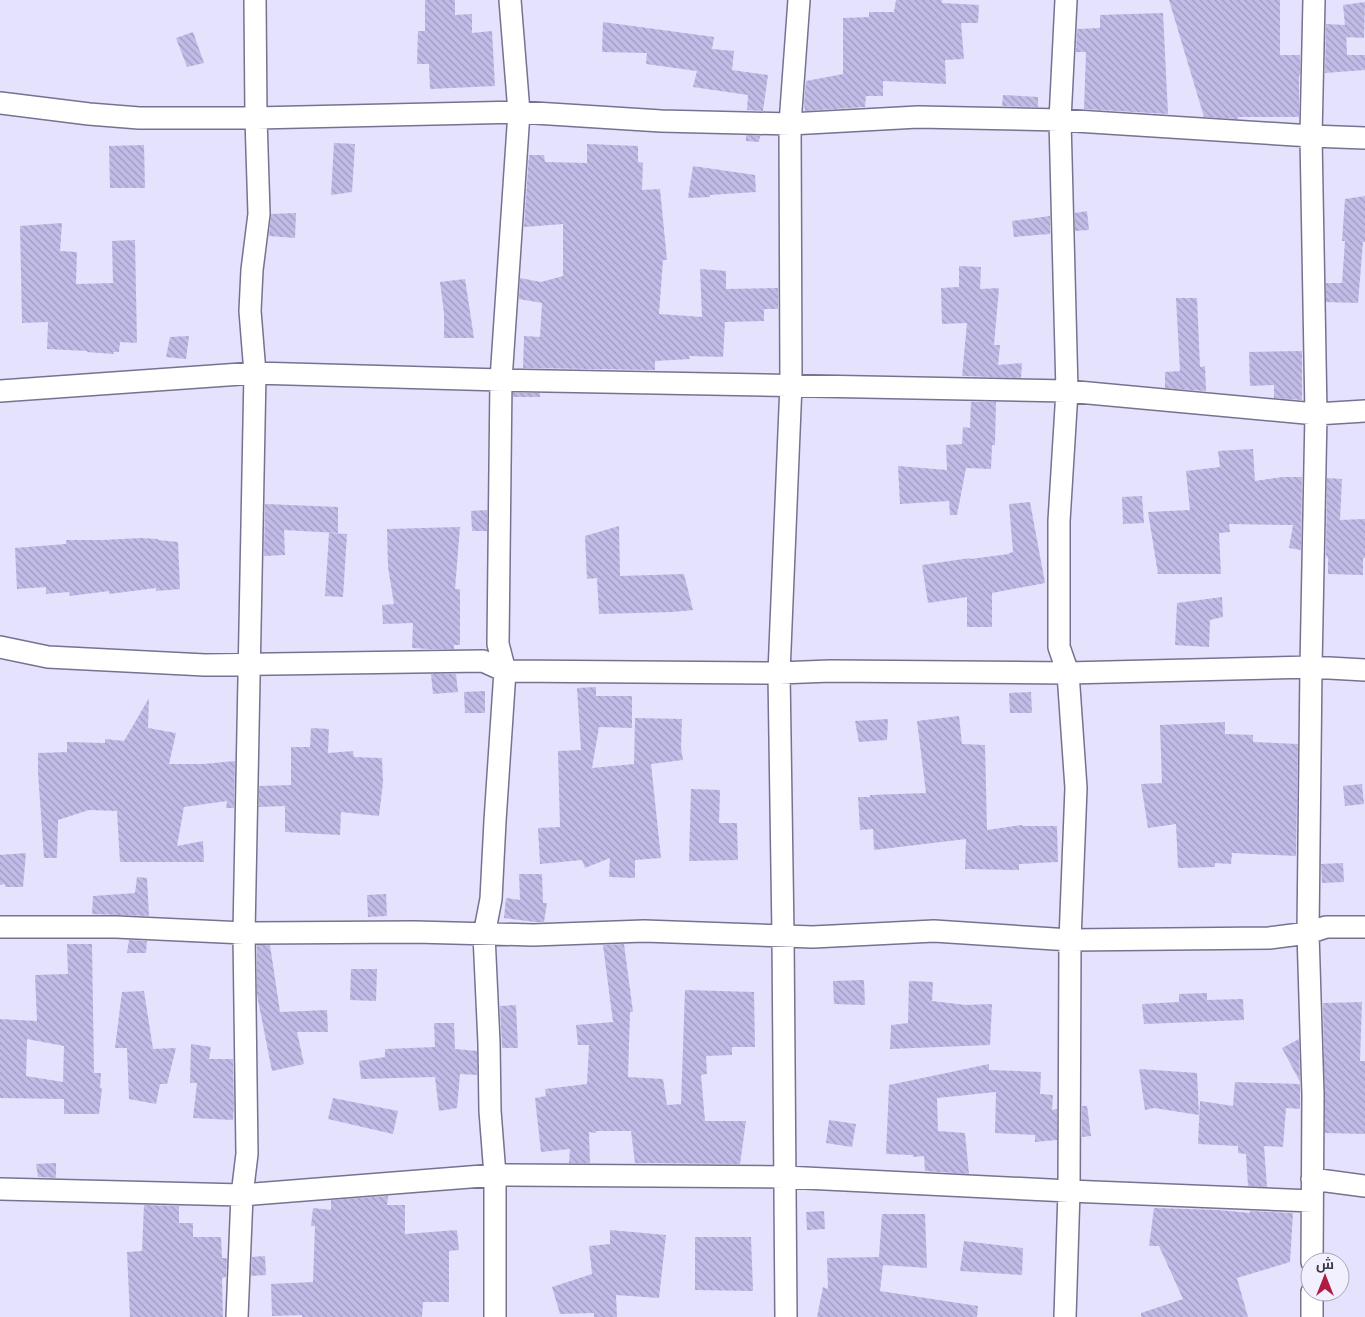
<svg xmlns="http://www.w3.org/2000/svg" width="1365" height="1317" viewBox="0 0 1365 1317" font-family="Mulish,Cairo,sans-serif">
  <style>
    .building { fill: url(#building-back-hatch); fill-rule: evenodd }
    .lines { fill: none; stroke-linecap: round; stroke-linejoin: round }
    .street-casing { stroke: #767290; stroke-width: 24 }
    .street { stroke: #fff; stroke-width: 21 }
  </style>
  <defs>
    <pattern id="building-back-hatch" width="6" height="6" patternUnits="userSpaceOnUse" patternTransform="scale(1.25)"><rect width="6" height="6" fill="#c1bce7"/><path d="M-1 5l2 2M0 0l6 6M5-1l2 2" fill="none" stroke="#9e9abd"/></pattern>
  </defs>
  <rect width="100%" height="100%" fill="#e4e2fc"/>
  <path class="building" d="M 425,0 L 455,0 L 455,15 L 472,14 L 472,33 L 492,31 L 495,86 L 430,89 L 429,64 L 417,64 L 418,31 L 425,31 Z
    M 896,0 L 942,0 L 942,3 L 979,5 L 978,23 L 961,23 L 964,59 L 945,60 L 946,84 L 883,81 L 883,96 L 866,96 L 865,107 L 805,111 L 804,104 L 806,81 L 843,74 L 843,18 L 869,17 L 869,12 L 894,12 Z
    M 1169,0 L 1280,0 L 1280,55 L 1300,55 L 1300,75 L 1299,75 L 1299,117 L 1238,117 L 1238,119 L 1204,117 Z
    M 1365,2 L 1364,38 L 1346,37 L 1346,30 L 1347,55 L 1365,55 L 1365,70 L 1325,73 L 1326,24 L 1345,25 L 1343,5 Z
    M 1163,13 L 1168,114 L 1084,109 L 1086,52 L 1076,52 L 1077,29 L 1100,28 L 1100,15 Z
    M 603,22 L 714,37 L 712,49 L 734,51 L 732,70 L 768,75 L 763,111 L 747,110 L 748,95 L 693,87 L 697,71 L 646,64 L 647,53 L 602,52 Z
    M 193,32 L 204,63 L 187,67 L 176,38 Z
    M 1003,95 L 1038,97 L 1038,107 L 1002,106 Z
    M 746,135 L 760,136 L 759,142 L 746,141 Z
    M 334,143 L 355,144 L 352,192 L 331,195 Z
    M 587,144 L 638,146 L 638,162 L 643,163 L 642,190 L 660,189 L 667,260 L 663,260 L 659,314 L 702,317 L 700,269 L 726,271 L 726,289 L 778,288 L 778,309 L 764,309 L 764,321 L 725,322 L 723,357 L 689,356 L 690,359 L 655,361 L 655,370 L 523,368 L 524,336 L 540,337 L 542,303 L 519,299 L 520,278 L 541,282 L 563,276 L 563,224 L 524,227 L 529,155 L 544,155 L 545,162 L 587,163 Z
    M 144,145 L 145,188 L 110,188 L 109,146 Z
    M 693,166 L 755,175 L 756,192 L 710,195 L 710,197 L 688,198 Z
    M 1365,196 L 1365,242 L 1363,242 L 1358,303 L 1326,302 L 1326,283 L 1342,283 L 1345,241 L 1342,241 L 1345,199 Z
    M 1087,211 L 1089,230 L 1075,231 L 1075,213 Z
    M 296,213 L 295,238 L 269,236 L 271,214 Z
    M 1050,216 L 1050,234 L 1014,237 L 1012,221 Z
    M 62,223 L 60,251 L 77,252 L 76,284 L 113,283 L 112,241 L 135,240 L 137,343 L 120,342 L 119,352 L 113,352 L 114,354 L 87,352 L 87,351 L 47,349 L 48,322 L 22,323 L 20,226 Z
    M 959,266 L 981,267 L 980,289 L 999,288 L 994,345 L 1000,345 L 998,365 L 1022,363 L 1021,378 L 962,376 L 967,323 L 942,324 L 941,288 L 959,287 Z
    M 465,279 L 474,338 L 444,338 L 444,313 L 440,282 Z
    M 1176,298 L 1197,298 L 1200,367 L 1205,366 L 1206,391 L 1165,388 L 1165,372 L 1180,371 Z
    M 189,336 L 186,359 L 166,357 L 170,337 Z
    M 1302,351 L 1302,400 L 1274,398 L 1274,385 L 1250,386 L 1249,352 Z
    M 513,393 L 540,393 L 540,397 L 513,397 Z
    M 971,402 L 996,402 L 995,445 L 992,445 L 991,469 L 966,468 L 957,515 L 950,515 L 949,501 L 900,504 L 898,466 L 947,470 L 946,445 L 962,444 L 963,427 L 970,428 Z
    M 1253,449 L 1255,481 L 1283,477 L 1302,477 L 1301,550 L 1289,548 L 1293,525 L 1229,524 L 1230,532 L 1219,533 L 1221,574 L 1158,574 L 1148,512 L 1190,510 L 1186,471 L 1220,467 L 1218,451 Z
    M 1327,478 L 1342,479 L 1340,520 L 1365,519 L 1365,558 L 1363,558 L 1363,575 L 1328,574 L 1328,558 L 1327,556 L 1326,555 Z
    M 1142,496 L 1144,523 L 1123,524 L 1122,497 Z
    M 1030,502 L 1045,583 L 992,593 L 992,627 L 967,627 L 967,597 L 928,603 L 922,565 L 970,558 L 970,559 L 1009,554 L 1009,553 L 1013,552 L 1009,504 Z
    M 265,504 L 338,507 L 338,533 L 284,530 L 285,555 L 264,556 Z
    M 487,510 L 487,531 L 472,531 L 471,511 Z
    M 619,526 L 620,576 L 684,574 L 693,610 L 673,612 L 599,614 L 597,578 L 587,579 L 585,536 Z
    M 460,527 L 455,589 L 460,589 L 460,645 L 454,645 L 454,649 L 429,649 L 412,648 L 413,623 L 383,624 L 382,605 L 394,604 L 388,567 L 387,529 Z
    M 329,533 L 347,534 L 343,597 L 325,596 Z
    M 141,538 L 158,539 L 158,540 L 178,542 L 180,589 L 156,591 L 156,588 L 109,594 L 109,591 L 70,596 L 69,592 L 46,594 L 46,587 L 17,589 L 15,548 L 66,544 L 66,540 L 103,540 Z
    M 1222,597 L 1223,617 L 1210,620 L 1209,647 L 1175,645 L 1177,603 Z
    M 431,674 L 456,674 L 458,692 L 433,694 Z
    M 596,687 L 596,696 L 632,696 L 632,728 L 599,727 L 592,768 L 634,764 L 635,718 L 682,719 L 681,748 L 683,760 L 651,764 L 661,858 L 635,860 L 635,878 L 609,877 L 610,858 L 585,868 L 582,860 L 540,864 L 538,828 L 560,827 L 558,751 L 581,750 L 577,688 Z
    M 485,691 L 485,713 L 465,713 L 464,692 Z
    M 1031,692 L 1032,713 L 1010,713 L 1009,693 Z
    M 149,698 L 148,728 L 176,733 L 169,764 L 203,764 L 235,761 L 234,808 L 226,808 L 227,801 L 184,807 L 177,846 L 203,841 L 204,862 L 120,862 L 117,811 L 89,810 L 58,820 L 57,858 L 44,858 L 38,773 L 38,753 L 67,752 L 67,742 L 105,743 L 105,739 L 124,741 Z
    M 959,716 L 962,744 L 985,745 L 987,830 L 1022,825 L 1022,826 L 1057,826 L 1058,862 L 1019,864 L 1019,870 L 965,869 L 966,839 L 874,850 L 873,829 L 860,830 L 858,797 L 870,797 L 870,795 L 926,793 L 917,721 Z
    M 888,719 L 887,740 L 859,742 L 855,721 Z
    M 1225,722 L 1225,734 L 1253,735 L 1253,742 L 1298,744 L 1296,856 L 1232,853 L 1231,864 L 1215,863 L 1215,867 L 1178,868 L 1176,824 L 1148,828 L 1141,784 L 1162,783 L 1160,725 Z
    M 311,728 L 329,729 L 328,753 L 353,751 L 354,757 L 382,758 L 383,782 L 379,816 L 341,812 L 340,835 L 285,832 L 285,806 L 259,807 L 259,786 L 291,785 L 291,747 L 310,747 Z
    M 1362,784 L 1364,804 L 1345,806 L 1343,786 Z
    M 691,789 L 720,790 L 719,823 L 737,823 L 738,860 L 689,861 Z
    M 26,853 L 23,887 L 5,887 L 5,884 L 0,885 L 0,855 Z
    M 1343,863 L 1344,882 L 1322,883 L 1321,864 Z
    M 519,874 L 542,874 L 543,903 L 547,903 L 544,922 L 535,922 L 504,918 L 506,898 L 520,900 Z
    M 137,877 L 147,878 L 149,916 L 92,914 L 93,896 L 135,893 Z
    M 386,894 L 387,916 L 368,917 L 367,895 Z
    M 129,940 L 147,941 L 146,953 L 127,953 Z
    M 67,944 L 92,944 L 94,1073 L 101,1073 L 100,1088 L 102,1088 L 99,1114 L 64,1114 L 64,1099 L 0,1098 L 0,1019 L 37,1021 L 35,975 L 68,974 ZM 27,1039 L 64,1046 L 63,1082 L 26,1076 Z
    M 624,944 L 633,1012 L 630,1012 L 628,1077 L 663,1079 L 667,1105 L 681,1104 L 685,990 L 754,992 L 755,1047 L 732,1047 L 732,1055 L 706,1056 L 707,1074 L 701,1075 L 705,1121 L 746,1121 L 740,1164 L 635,1163 L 631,1131 L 596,1131 L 596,1133 L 589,1132 L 590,1163 L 569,1163 L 570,1149 L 541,1152 L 535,1098 L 546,1096 L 545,1089 L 587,1084 L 589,1045 L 578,1045 L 576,1025 L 613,1022 L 603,945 Z
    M 257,945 L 270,945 L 280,1012 L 327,1010 L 328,1032 L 297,1032 L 304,1064 L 272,1071 L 257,995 Z
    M 351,969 L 377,969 L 376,1001 L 350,1000 Z
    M 864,980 L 865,1005 L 834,1004 L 833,981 Z
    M 909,981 L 933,982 L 932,1001 L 966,1005 L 992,1004 L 990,1045 L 890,1049 L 891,1025 L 908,1023 Z
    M 144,991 L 153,1049 L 176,1048 L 167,1084 L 160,1084 L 156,1104 L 129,1099 L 127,1048 L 115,1048 L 122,992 Z
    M 1207,993 L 1207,1000 L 1243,999 L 1244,1020 L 1144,1024 L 1142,1004 L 1179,1002 L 1179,994 Z
    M 1362,1002 L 1360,1061 L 1365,1061 L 1365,1134 L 1325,1133 L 1323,1003 Z
    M 516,1005 L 518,1048 L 502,1048 L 500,1006 Z
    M 434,1023 L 454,1023 L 455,1049 L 477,1051 L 477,1075 L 460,1074 L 457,1108 L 439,1111 L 435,1077 L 361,1079 L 359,1061 L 385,1057 L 385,1049 L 435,1047 Z
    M 1299,1039 L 1300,1082 L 1282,1048 Z
    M 191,1044 L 211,1047 L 209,1059 L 233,1059 L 234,1106 L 233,1120 L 193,1118 L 197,1083 L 190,1083 Z
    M 989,1064 L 989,1070 L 1041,1072 L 1040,1094 L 1053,1095 L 1052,1110 L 1057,1109 L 1057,1140 L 1035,1142 L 1035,1135 L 995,1133 L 996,1092 L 937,1098 L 938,1131 L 965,1133 L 969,1174 L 925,1171 L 924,1156 L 913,1157 L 913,1155 L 886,1154 L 889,1085 Z
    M 1139,1069 L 1197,1073 L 1199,1115 L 1154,1108 L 1145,1110 Z
    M 1235,1082 L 1300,1084 L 1300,1109 L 1286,1108 L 1283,1147 L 1264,1146 L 1267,1187 L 1248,1186 L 1246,1154 L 1238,1153 L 1238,1146 L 1198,1144 L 1200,1101 L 1233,1106 Z
    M 333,1098 L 398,1111 L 393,1134 L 328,1119 Z
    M 1082,1106 L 1087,1106 L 1091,1136 L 1082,1137 Z
    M 829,1120 L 856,1124 L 852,1147 L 826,1143 Z
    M 56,1163 L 56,1178 L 38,1177 L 36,1164 Z
    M 388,1196 L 387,1205 L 405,1205 L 405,1234 L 457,1230 L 459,1250 L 449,1251 L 449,1302 L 423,1302 L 422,1317 L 302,1317 L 302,1315 L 272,1316 L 271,1284 L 313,1282 L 315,1226 L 311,1226 L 313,1208 L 331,1210 L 331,1200 Z
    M 144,1205 L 179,1206 L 179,1223 L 193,1223 L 193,1237 L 221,1237 L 222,1258 L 227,1258 L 226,1277 L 222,1278 L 223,1317 L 130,1317 L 127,1252 L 142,1251 Z
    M 1154,1208 L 1218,1210 L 1250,1213 L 1250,1211 L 1293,1213 L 1290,1262 L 1237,1278 L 1248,1317 L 1141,1317 L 1141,1313 L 1183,1299 L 1159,1246 L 1149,1246 Z
    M 824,1211 L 825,1229 L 807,1230 L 806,1212 Z
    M 882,1214 L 925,1214 L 927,1268 L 883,1265 L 880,1291 L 978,1306 L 977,1317 L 817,1317 L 823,1287 L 828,1289 L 827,1258 L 879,1257 Z
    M 610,1230 L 666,1235 L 659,1298 L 616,1295 L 617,1317 L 594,1317 L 594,1313 L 560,1314 L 552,1287 L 592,1274 L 589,1246 L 610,1244 Z
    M 695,1237 L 751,1237 L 753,1291 L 695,1290 Z
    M 964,1241 L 1023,1248 L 1022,1275 L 960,1271 Z
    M 265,1256 L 266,1275 L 251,1276 L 252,1257 Z"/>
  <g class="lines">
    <g class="street-casing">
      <path id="street" d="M 0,103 L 89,114 L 139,118 L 256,118 L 519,112 L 661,121 L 790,124 L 918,117 L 1060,120 L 1311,136 L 1365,138
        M 0,391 L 255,373 L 501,380 L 1067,391 L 1316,414 L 1365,411
        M 0,647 L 48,657 L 205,665 L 483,661 L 505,671 L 779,673 L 830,671 L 1068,673 L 1311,667 L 1365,670
        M 0,927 L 116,927 L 244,933 L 415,932 L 533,935 L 644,931 L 813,937 L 934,931 L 1070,940 L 1269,938 L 1308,933 L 1326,927 L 1365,927
        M 1312,1179 L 1365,1186
        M 0,1189 L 242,1195 L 495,1175 L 785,1177 L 1069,1191 L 1312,1201
        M 1312,1262 L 1313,1095 L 1308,933 L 1311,667 L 1316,414 L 1311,136 L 1314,0
        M 237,1317 L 242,1195 L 247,1154 L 244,933 L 255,373 L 250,311 L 252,270 L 259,214 L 256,118 L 255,0
        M 495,1317 L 495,1175 L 490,1111 L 489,1043 L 484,935 L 491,899 L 495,821 L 505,671 L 498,644 L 501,380 L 519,112 L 510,0
        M 786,1317 L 783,935 L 779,673 L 791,384 L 790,124 L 799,0
        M 1065,1317 L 1069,1191 L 1070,940 L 1076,788 L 1068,673 L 1059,647 L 1059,521 L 1067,391 L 1060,120 L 1066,0
        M 1312,1317 L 1312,1292"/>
    </g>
    <use href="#street" class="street"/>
  </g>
  <g transform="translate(1325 1277)"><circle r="24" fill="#f2f0fe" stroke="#a8a7b4"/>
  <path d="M0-4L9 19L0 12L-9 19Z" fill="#b01d42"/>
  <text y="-8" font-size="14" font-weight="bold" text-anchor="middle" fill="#3a3946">ش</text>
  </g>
</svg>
